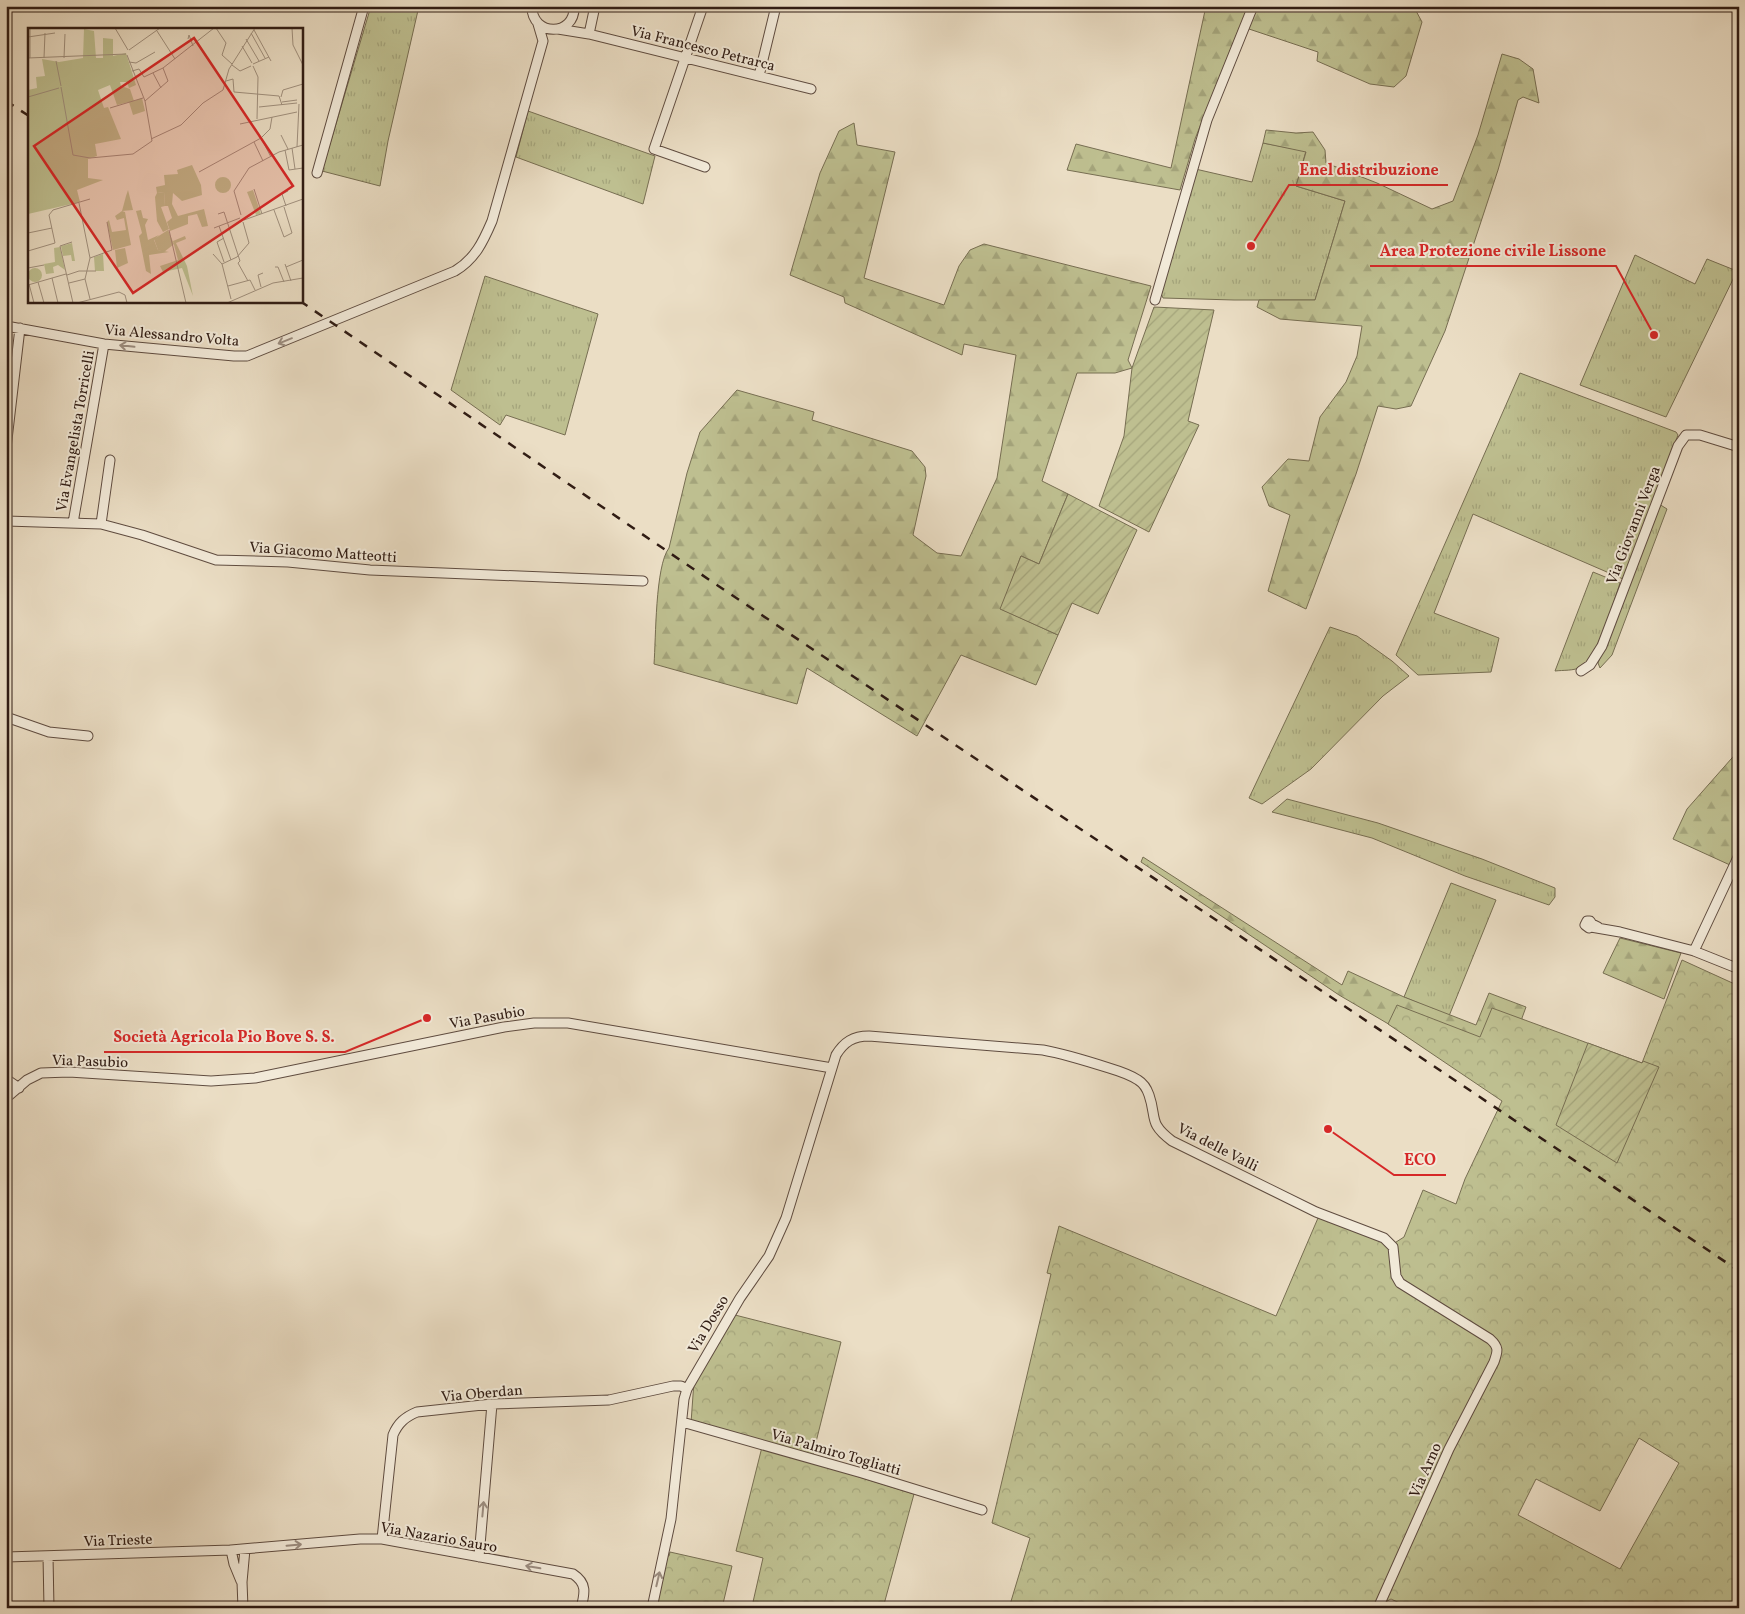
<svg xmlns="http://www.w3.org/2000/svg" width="1745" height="1614" viewBox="0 0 1745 1614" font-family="Vollkorn,serif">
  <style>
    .grass { fill: url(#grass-tufts); stroke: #776e52 }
    .forest { fill: url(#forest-firs); stroke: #776e52 }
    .park { fill: url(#park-crowns); stroke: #776e52; fill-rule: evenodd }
    .garden { fill: url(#garden-furrows); stroke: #776e52 }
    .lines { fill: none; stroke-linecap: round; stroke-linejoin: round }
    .minor-casing { stroke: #5f4c40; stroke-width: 11 }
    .minor { stroke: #f2ead9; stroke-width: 9 }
    .rail { stroke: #301c14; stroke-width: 2.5; stroke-dasharray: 9 9; stroke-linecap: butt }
    .oneway { stroke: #9b8d80 }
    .labels { text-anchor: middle; stroke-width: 4; stroke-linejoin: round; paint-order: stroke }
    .street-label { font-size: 15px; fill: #301c14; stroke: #f2ead9 }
    .inset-road { fill: none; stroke: #a0907e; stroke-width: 1 }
    .view { fill: #d62828; fill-opacity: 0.15; stroke: #d62828; stroke-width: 2.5 }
    .inset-edge { fill: none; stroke: #301c14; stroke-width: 2.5 }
    .leader { fill: none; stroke: #d62828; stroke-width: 2 }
    .callout-dot { fill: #d62828; stroke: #f2ead9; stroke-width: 2 }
    .callout-label { font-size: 16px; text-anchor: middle; font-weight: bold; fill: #d62828; stroke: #f2ead9; stroke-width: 4; stroke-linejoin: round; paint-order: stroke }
  </style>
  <defs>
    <pattern id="grass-tufts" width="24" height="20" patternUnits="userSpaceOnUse" patternTransform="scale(1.25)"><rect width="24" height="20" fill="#bebf90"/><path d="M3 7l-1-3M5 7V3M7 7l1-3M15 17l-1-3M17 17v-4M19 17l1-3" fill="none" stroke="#a4a47b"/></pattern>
    <pattern id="forest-firs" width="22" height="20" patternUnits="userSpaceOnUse" patternTransform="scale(1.25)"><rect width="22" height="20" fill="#bebf90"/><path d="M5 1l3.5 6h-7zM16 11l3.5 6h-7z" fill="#a4a47b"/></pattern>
    <pattern id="park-crowns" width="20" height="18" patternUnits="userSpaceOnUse" patternTransform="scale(1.25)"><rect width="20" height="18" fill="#bebf90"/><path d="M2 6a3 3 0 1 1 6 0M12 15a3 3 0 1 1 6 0" fill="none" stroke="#a4a47b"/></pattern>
    <pattern id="garden-furrows" width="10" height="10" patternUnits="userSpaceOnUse" patternTransform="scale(1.25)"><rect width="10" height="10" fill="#bebf90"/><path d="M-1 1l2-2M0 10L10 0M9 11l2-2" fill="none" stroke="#a4a47b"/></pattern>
  </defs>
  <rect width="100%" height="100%" fill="#ebdec5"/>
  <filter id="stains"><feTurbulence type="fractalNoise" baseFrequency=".004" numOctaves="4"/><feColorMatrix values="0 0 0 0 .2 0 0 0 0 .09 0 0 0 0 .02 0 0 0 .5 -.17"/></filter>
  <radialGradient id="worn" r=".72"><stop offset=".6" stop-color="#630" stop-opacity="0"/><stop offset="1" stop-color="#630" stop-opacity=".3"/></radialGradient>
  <path class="grass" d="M 371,6 L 419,6 L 388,141 L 380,186 L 322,171 Z
    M 528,111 L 655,156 L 643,204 L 516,157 Z
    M 1263,143 L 1306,151 L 1296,186 L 1345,201 L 1315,300 L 1234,300 L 1163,298 L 1160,291 L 1191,168 L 1252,182 Z
    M 1635,255 L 1695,284 L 1707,259 L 1737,271 L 1666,417 L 1580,385 Z
    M 485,276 L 598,314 L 565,435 L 506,415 L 500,425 L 451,390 Z
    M 1520,373 L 1676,432 L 1678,435 L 1623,579 L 1473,514 L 1434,613 L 1499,638 L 1491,672 L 1418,675 L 1396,655 Z
    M 1659,504 L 1667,509 L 1612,655 L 1600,668 L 1598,663 Z
    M 1593,572 L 1620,583 C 1614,601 1597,659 1581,667 C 1574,671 1563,670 1555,671 Z
    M 1330,627 L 1357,636 L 1392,661 L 1409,676 L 1383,696 L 1311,769 L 1262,804 L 1249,798 Z
    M 1287,799 L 1378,823 L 1482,859 L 1555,888 L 1555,897 L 1549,905 L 1465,876 L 1372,838 L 1272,812 Z
    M 1451,883 L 1496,900 L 1449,1016 L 1404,997 Z"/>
  <path class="forest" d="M 1206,6 L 1408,6 L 1415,9 L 1422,22 L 1406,76 L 1394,87 L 1370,84 L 1317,61 L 1318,52 L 1240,26 L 1195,139 L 1180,190 L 1067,170 L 1076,144 L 1171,168 Z
    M 1502,54 L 1519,59 L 1533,69 L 1539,103 L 1523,97 L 1518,100 L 1498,170 L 1445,331 L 1411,406 L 1396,409 L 1378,406 L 1356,474 L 1306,609 L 1268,591 L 1290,515 L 1269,506 L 1262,487 L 1288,459 L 1309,461 L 1320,417 L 1346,382 L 1357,356 L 1362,326 L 1280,319 L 1257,307 L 1259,300 L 1315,300 L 1345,201 L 1296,186 L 1306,152 L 1263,143 L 1266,130 L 1296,133 L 1313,132 L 1325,150 L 1326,163 L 1377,183 L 1432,209 L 1453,201 L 1478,135 Z
    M 854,123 L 857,145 L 895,152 L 864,278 L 944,305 L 959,266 L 970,250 L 984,244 L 1151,286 L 1128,360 L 1132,368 L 1115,373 L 1077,373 L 1042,481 L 1068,494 L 1039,564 L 1021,556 L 1001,609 L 1058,635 L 1036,685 L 961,655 L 917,736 L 807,668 L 797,704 L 654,664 C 656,639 655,566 669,548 L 687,473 L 700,432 L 737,390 L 814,412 L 812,420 L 912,451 L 925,467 L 926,476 L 913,535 L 937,553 L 961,556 L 997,478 L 1016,355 L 964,344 L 962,355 L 845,303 L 844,297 L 790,275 L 820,173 L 839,131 Z
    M 1739,750 L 1739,851 L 1730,865 L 1673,839 L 1687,809 Z
    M 1143,857 L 1342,985 L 1348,971 L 1404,997 L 1476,1025 L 1489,993 L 1526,1007 L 1522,1018 L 1526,1115 L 1397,1029 L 1339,995 L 1141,862 Z
    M 1620,938 L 1681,953 L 1664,999 L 1603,973 Z"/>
  <path class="park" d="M 1682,960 L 1739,986 L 1739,1608 L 1410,1608 L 1391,1599 L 1387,1601 L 1384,1608 L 1009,1608 L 1030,1538 L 992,1523 L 1051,1274 L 1047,1273 L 1059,1226 L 1276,1316 L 1321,1211 L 1393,1244 L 1404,1237 L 1423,1190 L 1456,1204 L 1465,1179 L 1502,1101 L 1388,1024 L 1397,1005 L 1480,1037 L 1492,1008 L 1642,1063 ZM 1639,1438 L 1679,1463 L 1620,1569 L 1518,1515 L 1536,1479 L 1600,1511 Z
    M 735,1315 L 841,1342 L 811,1462 L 914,1494 L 883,1608 L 773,1608 L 753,1602 L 763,1558 L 736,1551 L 763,1443 L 691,1423 L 694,1381 Z
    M 670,1552 L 732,1566 L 722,1608 L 654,1608 L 666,1556 L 669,1556 Z"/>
  <path class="garden" d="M 1154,307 L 1214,310 L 1188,421 L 1199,425 L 1149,532 L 1099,506 L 1124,436 L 1132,368 Z
    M 1068,494 L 1137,530 L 1098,614 L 1072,603 L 1058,635 L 1000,609 L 1021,556 L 1039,564 Z
    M 1588,1043 L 1642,1063 L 1643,1061 L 1659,1067 L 1617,1163 L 1556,1125 Z"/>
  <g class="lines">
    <g class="minor-casing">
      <path id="minor" d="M 532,6 C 531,37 576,37 574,6
        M 703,6 L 654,149 L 705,167
        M 558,29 L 589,34 L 811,89
        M 589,34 L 595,6
        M 759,76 L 776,6
        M 317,173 L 364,6
        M 1155,300 L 1207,120 L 1253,6
        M 6,326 L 104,344 L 234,356 L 247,356 L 455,271 C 475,259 483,242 492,221 L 543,41 L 538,24
        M 6,448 L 20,328
        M 6,521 L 101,524 L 142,535 L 216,560 L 288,562 L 370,570 L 643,581
        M 73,523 L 104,344
        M 101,524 L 110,460
        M 1581,671 L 1590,665 L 1602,646 L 1678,446 L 1686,435 L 1700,435 L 1739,447
        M 6,717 L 49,732 L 88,736
        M 1592,924 L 1589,928 L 1585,925 L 1587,921 L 1590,921 L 1592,924 L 1598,927
        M 1591,927 L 1620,932 L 1694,951 L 1739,969
        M 1694,951 L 1739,855
        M 6,1079 L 19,1088
        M 6,1098 L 27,1080 L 41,1073 L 69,1072 L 211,1081 L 255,1078 L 504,1027 L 534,1023 L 568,1023 L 832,1068
        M 682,1422 L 862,1473 L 982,1510
        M 382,1539 L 393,1435 C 398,1423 405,1417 417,1412 L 492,1404 L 609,1400 L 673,1386 L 681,1386 L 687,1389
        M 231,1550 L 234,1564 L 241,1581
        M 48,1556 L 49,1608
        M 6,1557 L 231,1550 L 360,1539 L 382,1539 L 573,1574 C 587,1583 585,1593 581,1608
        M 479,1557 L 492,1404
        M 243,1608 L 242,1582 L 245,1549
        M 652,1608 L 671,1519 L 684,1399 L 687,1389 L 740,1298 L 769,1256 L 786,1218 L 836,1055 C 844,1042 853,1036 869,1036 L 1043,1050 C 1065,1054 1087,1061 1109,1068 C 1119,1071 1129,1074 1138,1080 C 1143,1083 1147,1089 1149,1095 C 1157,1118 1148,1123 1172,1141 L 1316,1212 L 1384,1238 L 1393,1247 L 1396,1276 L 1400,1283 L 1490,1339 C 1499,1347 1498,1351 1494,1362 L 1449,1449 L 1378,1608"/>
    </g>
    <use href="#minor" class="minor"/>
    <path class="rail" d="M 6,101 L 29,116
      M 300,301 L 711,581 L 1739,1271"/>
  </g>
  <defs><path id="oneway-shaft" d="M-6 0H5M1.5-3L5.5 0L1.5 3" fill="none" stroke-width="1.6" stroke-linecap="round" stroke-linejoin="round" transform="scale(1.25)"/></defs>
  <g class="oneway">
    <use href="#oneway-shaft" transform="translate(285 341) rotate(158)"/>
    <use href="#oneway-shaft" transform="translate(127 346) rotate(-174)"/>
    <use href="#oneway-shaft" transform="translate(483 1509) rotate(-85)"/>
    <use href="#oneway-shaft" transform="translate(294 1545) rotate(-5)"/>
    <use href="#oneway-shaft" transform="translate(533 1567) rotate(-170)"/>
    <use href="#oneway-shaft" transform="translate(658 1579) rotate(-77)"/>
  </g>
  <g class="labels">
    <g class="street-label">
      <text transform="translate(703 48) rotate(14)" y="5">Via Francesco Petrarca</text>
      <text transform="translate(172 335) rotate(5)" y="5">Via Alessandro Volta</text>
      <text transform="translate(75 431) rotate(-80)" y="5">Via Evangelista Torricelli</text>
      <text transform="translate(1633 525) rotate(-69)" y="5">Via Giovanni Verga</text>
      <text transform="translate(323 552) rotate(4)" y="5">Via Giacomo Matteotti</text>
      <text transform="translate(487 1017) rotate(-10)" y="5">Via Pasubio</text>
      <text transform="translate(90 1061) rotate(2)" y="5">Via Pasubio</text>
      <text transform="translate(1218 1147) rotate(27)" y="5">Via delle Valli</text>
      <text transform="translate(708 1324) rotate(-59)" y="5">Via Dosso</text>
      <text transform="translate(482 1393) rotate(-5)" y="5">Via Oberdan</text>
      <text transform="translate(836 1452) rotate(16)" y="5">Via Palmiro Togliatti</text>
      <text transform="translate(1425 1470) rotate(-66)" y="5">Via Arno</text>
      <text transform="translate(439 1537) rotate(10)" y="5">Via Nazario Sauro</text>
      <text transform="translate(118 1540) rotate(-2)" y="5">Via Trieste</text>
    </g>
  </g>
  <g transform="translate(28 28)">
    <rect width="275" height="275" fill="#ebdec5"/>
    <path d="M187 157a8 8 0 1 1 16 0a8 8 0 1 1-16 0ZM 100,162 L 105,182 L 94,183 L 98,168 ZM 225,162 L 233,186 L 228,187 L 219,164 ZM 94,183 L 97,184 L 103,217 L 85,222 L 79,194 L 81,192 L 84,204 L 98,202 L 96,190 L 89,192 L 87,188 ZM 140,202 L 146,216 L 136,224 L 130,222 L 126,211 ZM 44,215 L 47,233 L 44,233 L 43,227 L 35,228 L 33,218 ZM 97,220 L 100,235 L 89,240 L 87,222 ZM 75,226 L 76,243 L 67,243 L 66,229 Z" fill="#bebf90"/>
    <path d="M 164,137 L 173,157 L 174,167 L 154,173 L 145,165 L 144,176 L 150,188 L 176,181 L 180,198 L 174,199 L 169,186 L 160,188 L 160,196 L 142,203 L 139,194 L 144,190 L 140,178 L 137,178 L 136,164 L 129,165 L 128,159 L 137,157 L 136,147 L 150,146 L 149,142 ZM 113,182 L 115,190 L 120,191 L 117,197 L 120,212 L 131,207 L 126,212 L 130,222 L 141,224 L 121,227 L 123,246 L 118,243 L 111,208 L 114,205 L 108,183 ZM 157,208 L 158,211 L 148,215 L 159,238 L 165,268 L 154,240 L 135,244 L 132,238 L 150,232 L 145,213 Z" fill="#bebf90"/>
    <path d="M 56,1 L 66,3 L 68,30 L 75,30 L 75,10 L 85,11 L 85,28 L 98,25 L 108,57 L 101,60 L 99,54 L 92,54 L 93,58 L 102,61 L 106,73 L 114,70 L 117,83 L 105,87 L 101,74 L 89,77 L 82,57 L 70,62 L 76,80 L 80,79 L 93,111 L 67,116 L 69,128 L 60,131 L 60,150 L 75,152 L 49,162 L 52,174 L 0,186 L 0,62 L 9,60 L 8,49 L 17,48 L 14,31 L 31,34 L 55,30 Z" fill="#bebf90"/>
    <path d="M 136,164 L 137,178 L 133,179 L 141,201 L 135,204 L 129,193 L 127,169 L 129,165 ZM 32,219 L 37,242 L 30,237 L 25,239 L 26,245 L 18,246 L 16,236 L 27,234 L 26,220 Z" fill="#bebf90"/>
    <path d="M0 247a7 7 0 1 1 14 0a7 7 0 1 1-14 0Z" fill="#bebf90"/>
    <path class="inset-road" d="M 87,0 L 100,22M 188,0 L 198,15 L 194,27 L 204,36M 264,0 L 265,17 L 275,37M 226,2 L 243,33M 129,3 L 147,31M 223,5 L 237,30M 0,9 L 27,5M 160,11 L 161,7 L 165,18M 218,11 L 231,33M 214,18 L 224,35M 101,22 L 132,0M 0,30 L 98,26M 2,30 L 2,0M 16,30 L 17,5M 36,30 L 37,6M 28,33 L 33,58M 101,34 L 108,35 L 127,24M 225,36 L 241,29M 204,37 L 212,43 L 223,38M 225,38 L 230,49 L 229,91M 104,43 L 111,41 L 116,49 L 135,40 L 186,0M 125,45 L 133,60M 198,53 L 205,51 L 206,64 L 251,68 L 254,77M 33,59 L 45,127 L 62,130 L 105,126 L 124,113 L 117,73 L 99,27M 0,69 L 31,60M 253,69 L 255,62 L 275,56M 117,73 L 140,53 L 135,40M 254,74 L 269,72M 231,79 L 269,75M 82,80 L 115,70M 212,96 L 269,84M 253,107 L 260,121M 233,110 L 243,129M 123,111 L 153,97 L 175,75 L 195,62 L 201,41 L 227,0M 226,114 L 235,133M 269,119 L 271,76M 264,120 L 267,141M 257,122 L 261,142 L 275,140M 171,144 L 233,110 L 242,101 L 244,89M 226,161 L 234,186M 51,175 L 62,230 L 57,251M 258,178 L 254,166 L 260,163M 246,182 L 256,209 L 264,205 L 256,179M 190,186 L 196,184 L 212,233 L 210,235 L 220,253M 213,187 L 206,163 L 221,140 L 251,124 L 275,117M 216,192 L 275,171M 191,198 L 203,232M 186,200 L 212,190M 141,202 L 158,275M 0,205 L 24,200M 196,210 L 189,214 L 196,234M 44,214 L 32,218 L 45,275M 0,223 L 27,215 L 21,187 L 25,182 L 62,171M 185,226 L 194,236 L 203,271M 62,230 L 84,222 L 79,194M 194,236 L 209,229 L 221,215 L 215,194M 257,236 L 263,253M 247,239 L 250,239 L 256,254M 258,239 L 275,232M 0,240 L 16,237M 39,247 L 51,243 L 68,243M 24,250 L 30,275M 57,251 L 62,271M 10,254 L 16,275M 41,255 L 57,251M 1,256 L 6,275M 0,257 L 38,246M 200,258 L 222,252 L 227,262M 233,259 L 230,247 L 235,245M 49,275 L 91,264 L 97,267 L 99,275M 199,275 L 245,255 L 275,250"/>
    <path class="view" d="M 166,10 L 265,158 L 105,265 L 6,118 Z"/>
    <rect width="275" height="275" class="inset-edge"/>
  </g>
  <path class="leader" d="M1251 246L1289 185H1448M1654 335L1616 266H1370M427 1018L345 1052H104M1328 1129L1394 1175H1446"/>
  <g class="callout-dot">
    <circle cx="1251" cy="246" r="5"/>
    <circle cx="1654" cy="335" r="5"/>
    <circle cx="427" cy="1018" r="5"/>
    <circle cx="1328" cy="1129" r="5"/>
  </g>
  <g class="callout-label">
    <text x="1369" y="175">Enel distribuzione</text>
    <text x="1493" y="256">Area Protezione civile Lissone</text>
    <text x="224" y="1042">Società Agricola Pio Bove S. S.</text>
    <text x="1420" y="1165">ECO</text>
  </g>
  <rect width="1745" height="1614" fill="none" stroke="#ebdec5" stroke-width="25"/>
  <rect x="8" y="8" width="1730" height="1599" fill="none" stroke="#301c14" stroke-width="2.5"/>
  <rect x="12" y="12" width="1720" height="1589" fill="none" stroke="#301c14"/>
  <rect width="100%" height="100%" filter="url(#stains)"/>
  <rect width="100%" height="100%" fill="url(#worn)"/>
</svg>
